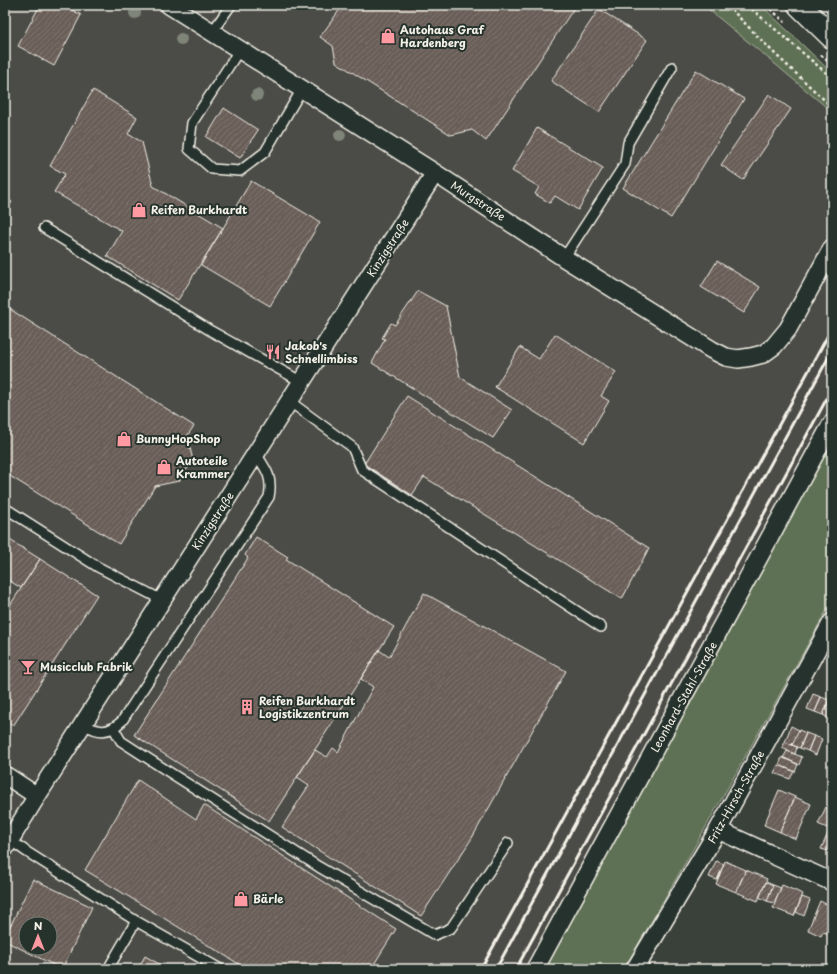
<svg xmlns="http://www.w3.org/2000/svg" width="837" height="974" viewBox="0 0 837 974" font-family="'Playpen Sans',sans-serif">
  <style>
    .built { fill: #4b4c46; fill-rule: evenodd }
    .green { fill: #5e7154; stroke: #a9b19e }
    .building { fill: url(#building-hatch); stroke: #f4f1e8; fill-rule: evenodd }
    .lines { fill: none; stroke-linecap: round; stroke-linejoin: round }
    .lane-casing { stroke: #f4f1e8; stroke-width: 12 }
    .street-casing { stroke: #f4f1e8; stroke-width: 20 }
    .secondary-casing { stroke: #f4f1e8; stroke-width: 25 }
    .path { stroke: #f4f1e8; stroke-width: 2.5; stroke-dasharray: 3 3; stroke-linecap: butt }
    .lane { stroke: #26332d; stroke-width: 9 }
    .street { stroke: #26332d; stroke-width: 17 }
    .secondary { stroke: #26332d; stroke-width: 22 }
    .rail { stroke: #f4f1e8; stroke-width: 3 }
    .tree { fill: #7f8579 }
    .labels { text-anchor: middle; stroke-width: 4; stroke-linejoin: round; paint-order: stroke }
    .poi-label { font-size: 11px; font-weight: bold; fill: #f4f1e8; stroke: #26332d; text-anchor: start }
    .street-label { font-size: 11px; fill: #f4f1e8; stroke: #26332d }
  </style>
  <defs>
    <pattern id="building-hatch" width="6" height="6" patternUnits="userSpaceOnUse"><rect width="6" height="6" fill="#6a5e58"/><path d="M-1 1l2-2M0 6l6-6M5 7l2-2" fill="none" stroke="#807670"/></pattern>
  </defs>
  <rect width="100%" height="100%" fill="#3a403a"/>
  <filter id="ink" filterUnits="userSpaceOnUse"><feTurbulence type="fractalNoise" baseFrequency=".025" numOctaves="2"/><feDisplacementMap in="SourceGraphic" scale="8" xChannelSelector="R" yChannelSelector="G"/><feConvolveMatrix kernelMatrix="1 2 1 2 8 2 1 2 1" color-interpolation-filters="sRGB"/></filter>
  <g filter="url(#ink)">
    <path class="built" d="M 5,5 L 703,5 L 769,59 L 832,112 L 832,409 L 528,969 L 5,969 L 5,830 L 9,823 L 11,754 L 5,750 ZM 26,924 L 50,924 L 50,948 L 26,948 Z"/>
    <path class="green" d="M 703,5 L 761,5 L 832,73 L 832,112 L 769,59 Z
      M 832,439 L 832,601 L 707,825 L 624,969 L 540,969 Z"/>
    <path class="building" d="M 40,5 L 63,5 L 81,15 L 54,66 L 18,46 Z
      M 343,5 L 576,5 L 486,141 L 472,130 L 451,135 L 336,62 L 333,46 L 320,37 Z
      M 599,9 L 647,40 L 599,112 L 551,81 Z
      M 696,70 L 744,99 L 671,218 L 623,188 Z
      M 93,90 L 137,117 L 128,134 L 142,142 L 153,186 L 223,228 L 178,300 L 107,256 L 122,231 L 54,192 L 65,174 L 50,166 Z
      M 769,94 L 791,109 L 743,180 L 721,165 Z
      M 224,108 L 258,130 L 240,158 L 206,137 Z
      M 537,128 L 603,168 L 578,210 L 555,196 L 550,203 L 535,194 L 539,187 L 512,171 Z
      M 251,181 L 320,222 L 270,306 L 201,265 Z
      M 5,198 L 12,202 L 5,212 Z
      M 717,261 L 760,287 L 744,313 L 701,287 Z
      M 418,291 L 446,306 L 460,377 L 512,410 L 493,438 L 372,363 L 385,339 L 382,338 L 391,323 L 395,325 Z
      M 5,306 L 194,426 L 187,436 L 193,460 L 179,481 L 155,486 L 119,544 L 5,473 Z
      M 555,334 L 616,372 L 601,396 L 609,401 L 584,443 L 495,387 L 520,347 L 539,359 Z
      M 407,396 L 649,548 L 622,599 L 424,477 L 412,495 L 364,464 Z
      M 5,537 L 40,559 L 21,588 L 5,578 Z
      M 256,537 L 288,557 L 286,559 L 394,627 L 269,821 L 134,735 L 248,558 L 245,555 Z
      M 40,559 L 97,595 L 13,726 L 5,721 L 5,613 Z
      M 424,593 L 566,671 L 472,838 L 421,916 L 282,827 L 309,785 L 297,777 L 315,750 L 327,757 L 333,748 L 338,752 L 373,687 L 361,679 L 379,650 L 389,657 Z
      M 813,694 L 821,697 L 815,712 L 807,709 Z
      M 821,697 L 829,700 L 823,715 L 815,712 Z
      M 829,700 L 832,701 L 832,714 L 830,719 L 823,715 Z
      M 791,726 L 799,730 L 792,745 L 785,742 Z
      M 799,730 L 806,733 L 800,748 L 792,745 Z
      M 806,733 L 814,736 L 808,751 L 800,748 Z
      M 814,736 L 822,739 L 816,755 L 808,751 Z
      M 785,742 L 797,747 L 795,754 L 782,748 Z
      M 787,751 L 802,757 L 799,765 L 783,758 Z
      M 782,757 L 798,764 L 795,772 L 779,765 Z
      M 778,765 L 794,771 L 790,779 L 774,773 Z
      M 138,780 L 196,819 L 204,805 L 396,929 L 371,969 L 247,969 L 85,870 Z
      M 779,790 L 795,797 L 780,832 L 764,825 Z
      M 795,797 L 811,804 L 796,839 L 780,832 Z
      M 826,807 L 832,810 L 832,816 L 827,828 L 818,824 Z
      M 832,824 L 832,852 L 821,849 Z
      M 716,861 L 724,864 L 717,880 L 709,877 Z
      M 725,861 L 746,870 L 736,892 L 716,884 Z
      M 746,870 L 767,879 L 758,901 L 736,892 Z
      M 33,879 L 92,907 L 62,969 L 5,941 L 5,937 ZM 26,924 L 50,924 L 50,948 L 26,948 Z
      M 766,882 L 773,885 L 767,901 L 759,897 Z
      M 773,885 L 781,888 L 774,903 L 767,901 Z
      M 782,885 L 803,894 L 794,916 L 773,908 Z
      M 802,897 L 810,900 L 804,916 L 796,912 Z
      M 820,901 L 832,907 L 832,935 L 823,932 L 821,936 L 808,930 Z
      M 145,956 L 168,969 L 138,969 Z"/>
    <g class="lines">
      <g class="lane-casing">
        <path id="lane" d="M 212,32 L 231,5
          M 240,49 L 192,123 L 189,149 L 212,169 L 240,171 L 265,152 L 302,89
          M 44,228 L 211,331 L 302,382
          M 564,258 L 625,164 L 628,143 L 672,67
          M 289,401 L 352,447 L 362,470 L 601,627
          M 5,508 L 98,567 L 162,600
          M 83,724 C 99,733 108,734 122,721 L 269,497 C 273,477 266,469 256,454
          M 114,729 L 121,741 L 169,772 L 319,867 L 435,935 L 451,928 L 508,843
          M 10,840 L 27,852 L 136,921 L 108,969
          M 136,921 L 220,969"/>
      </g>
      <g class="street-casing">
        <path id="street" d="M 169,5 L 435,173 L 564,258 L 712,350 L 726,357 L 738,359 L 751,357 L 763,354 L 774,346 L 788,329 L 832,248
          M 5,775 L 37,796
          M 718,830 L 832,882
          M 5,848 L 37,796 L 435,173
          M 535,969 L 832,423
          M 635,969 L 718,830 L 832,622"/>
      </g>
      <g class="secondary-casing">
        <path id="secondary" d="M 799,5 L 832,37"/>
      </g>
      <path class="path" d="M 727,5 L 775,54 L 832,107
        M 747,5 L 832,78
        M 766,5 L 785,22
        M 821,55 L 832,65"/>
      <use href="#lane" class="lane"/>
      <use href="#street" class="street"/>
      <use href="#secondary" class="secondary"/>
      <path class="rail" d="M 481,969 L 832,328
        M 496,969 L 832,351
        M 516,969 L 832,389"/>
    </g>
    <g class="tree">
      <circle cx="135" cy="13" r="6"/>
      <circle cx="181" cy="39" r="6"/>
      <circle cx="257" cy="95" r="6"/>
      <circle cx="340" cy="135" r="6"/>
    </g>
  </g>
  <defs>
    <g id="shop-bare" transform="scale(1.2)"><path d="M-5-2.5h2.3a2.7 3.5 0 0 1 5.4 0H5L5.5 6h-11ZM-1.5-2.5h3a1.5 2.3 0 0 0-3 0Z" fill="#ff9aa2" stroke="#26332d" stroke-width="2.5" paint-order="stroke"/></g>
    <g id="restaurant-bare" transform="scale(1.2)"><path d="M-5-6h1v4h1v-4h1v4h1v-4h1v5L-1.5 .5V6h-2V.5L-5-1ZM5-6V6H3V1.5H1.5Q1.5-4 5-6Z" fill="#ff9aa2" stroke="#26332d" stroke-width="2.5" paint-order="stroke"/></g>
    <g id="bar-bare" transform="scale(1.2)"><path d="M-6-5H6L.8 .8V4.5H3.5V6h-7V4.5H-.8V.8Z" fill="#ff9aa2" stroke="#26332d" stroke-width="2.5" paint-order="stroke"/></g>
    <g id="building-bare" transform="scale(1.2)"><path d="M-4-6H4V6H1V3H-1V6H-4ZM-2.5-4.3h1.7v1.8h-1.7ZM.8-4.3h1.7v1.8H.8ZM-2.5-1h1.7V.8h-1.7ZM.8-1h1.7V.8H.8Z" fill="#ff9aa2" stroke="#26332d" stroke-width="2.5" paint-order="stroke"/></g>
  </defs>
  <g fill-rule="evenodd">
    <use href="#shop-bare" x="388" y="36"/>
    <use href="#shop-bare" x="139" y="210"/>
    <use href="#restaurant-bare" x="273" y="352"/>
    <use href="#shop-bare" x="124" y="439"/>
    <use href="#shop-bare" x="164" y="467"/>
    <use href="#bar-bare" x="28" y="667"/>
    <use href="#building-bare" x="247" y="707"/>
    <use href="#shop-bare" x="241" y="899"/>
  </g>
  <g class="labels">
    <g class="poi-label">
      <text x="400" y="34">Autohaus Graf<tspan x="400" dy="13">Hardenberg</tspan></text>
      <text x="151" y="214">Reifen Burkhardt</text>
      <text x="285" y="350">Jakob's<tspan x="285" dy="13">Schnellimbiss</tspan></text>
      <text x="136" y="443">BunnyHopShop</text>
      <text x="176" y="465">Autoteile<tspan x="176" dy="13">Krammer</tspan></text>
      <text x="40" y="671">Musicclub Fabrik</text>
      <text x="259" y="705">Reifen Burkhardt<tspan x="259" dy="13">Logistikzentrum</tspan></text>
      <text x="253" y="903">Bärle</text>
    </g>
    <g class="street-label">
      <text transform="translate(478 201) rotate(33)" y="4">Murgstraße</text>
      <text transform="translate(388 248) rotate(-57)" y="4">Kinzigstraße</text>
      <text transform="translate(213 521) rotate(-57)" y="4">Kinzigstraße</text>
      <text transform="translate(684 697) rotate(-61)" y="4">Leonhard-Stahl-Straße</text>
      <text transform="translate(736 797) rotate(-61)" y="4">Fritz-Hirsch-Straße</text>
    </g>
  </g>
  <rect width="837" height="974" fill="none" stroke="#26332d" stroke-width="20"/>
  <rect x="10" y="10" width="817" height="954" fill="none" stroke="#f4f1e8" stroke-width="1.5" filter="url(#ink)"/>
  <g transform="translate(38 936)"><circle r="19" fill="#26332d" stroke="#787f78"/>
  <path d="M0-3L7 15L0 10L-7 15Z" fill="#ff9aa2"/>
  <text y="-6" font-size="11" font-weight="bold" text-anchor="middle" fill="#f4f1e8">N</text>
  </g>
</svg>
